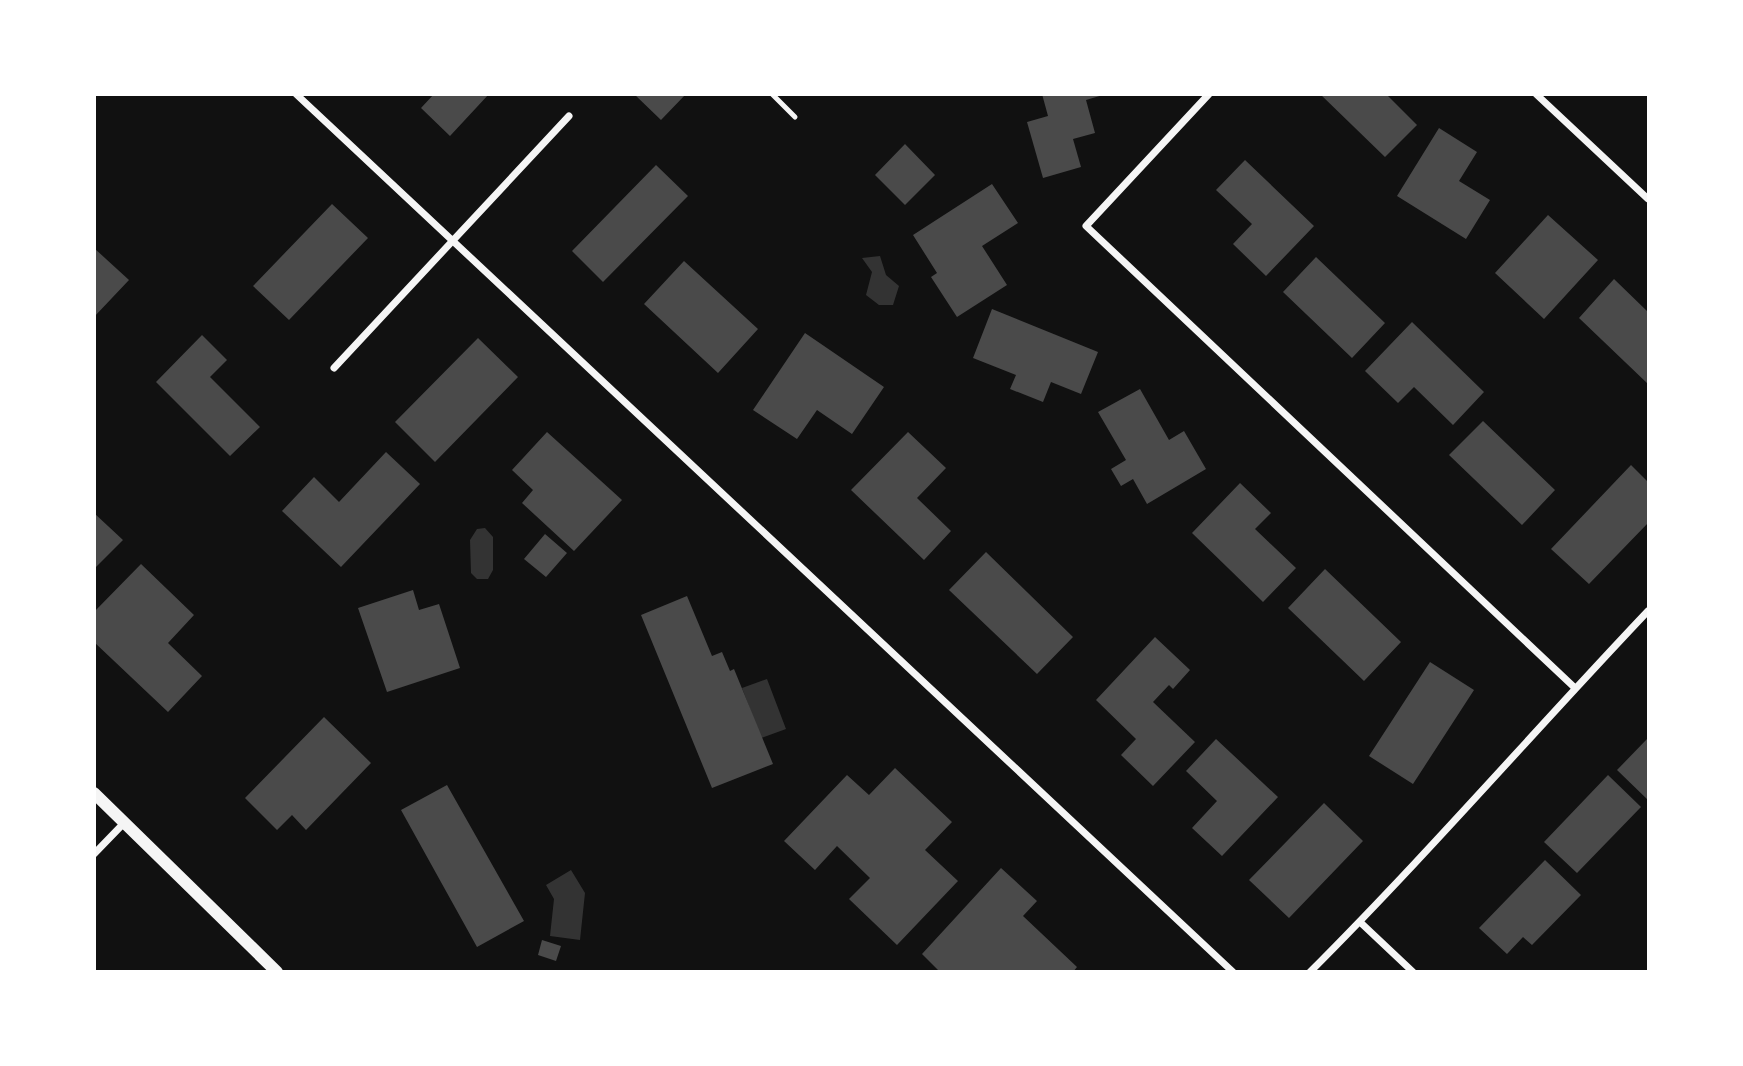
<svg xmlns="http://www.w3.org/2000/svg" width="1743" height="1066" viewBox="0 0 1743 1066" font-family="'Noto Sans',sans-serif">
  <style>
    .water { fill: #333 }
    .building { fill: #4a4a4a }
    .lines { fill: none; stroke-linecap: round; stroke-linejoin: round }
    .service { stroke: #f5f5f5; stroke-width: 5 }
    .minor { stroke: #f5f5f5; stroke-width: 7 }
    .tertiary { stroke: #f5f5f5; stroke-width: 12 }
  </style>
  <rect width="100%" height="100%" fill="#111"/>
  <path class="water" d="M 880,256 L 886,275 L 899,286 L 893,305 L 879,305 L 866,295 L 872,272 L 862,258 Z
    M 485,528 L 493,537 L 493,570 L 488,579 L 477,579 L 471,573 L 470,540 L 477,529 Z
    M 767,679 L 786,729 L 761,738 L 742,688 Z
    M 571,870 L 585,893 L 580,940 L 550,936 L 554,899 L 546,885 Z"/>
  <path class="building" d="M 434,94 L 489,94 L 450,136 L 421,108 Z
    M 634,94 L 686,94 L 661,120 Z
    M 1042,94 L 1103,95 L 1086,100 L 1095,133 L 1073,139 L 1081,167 L 1043,178 L 1027,122 L 1048,116 Z
    M 1320,94 L 1386,94 L 1417,125 L 1385,157 Z
    M 1439,128 L 1477,152 L 1459,181 L 1490,200 L 1466,239 L 1397,196 Z
    M 905,144 L 935,175 L 905,205 L 875,175 Z
    M 1245,160 L 1314,226 L 1266,276 L 1233,244 L 1252,224 L 1216,190 Z
    M 656,165 L 688,196 L 603,282 L 572,251 Z
    M 992,184 L 1018,223 L 982,246 L 1007,285 L 957,317 L 931,277 L 937,273 L 913,235 Z
    M 332,204 L 368,238 L 289,320 L 253,286 Z
    M 1548,215 L 1598,260 L 1544,319 L 1495,273 Z
    M 94,248 L 129,280 L 94,317 Z
    M 1316,257 L 1385,323 L 1352,358 L 1283,292 Z
    M 684,261 L 758,329 L 718,373 L 644,304 Z
    M 1614,279 L 1648,312 L 1648,384 L 1579,318 Z
    M 992,309 L 1098,352 L 1081,394 L 1051,382 L 1043,402 L 1010,389 L 1016,375 L 973,358 Z
    M 1412,322 L 1484,392 L 1453,425 L 1414,387 L 1398,403 L 1365,371 Z
    M 805,333 L 884,387 L 852,434 L 817,410 L 797,439 L 753,410 Z
    M 202,335 L 227,360 L 210,377 L 260,427 L 230,456 L 156,382 Z
    M 478,338 L 518,377 L 435,462 L 395,422 Z
    M 1140,389 L 1169,440 L 1184,431 L 1206,469 L 1147,504 L 1133,479 L 1121,486 L 1111,469 L 1126,460 L 1098,412 Z
    M 1483,421 L 1555,490 L 1522,525 L 1449,455 Z
    M 547,432 L 622,500 L 574,551 L 522,503 L 533,490 L 512,470 Z
    M 908,432 L 946,468 L 917,498 L 951,531 L 924,560 L 851,490 Z
    M 386,452 L 420,484 L 341,567 L 282,511 L 314,477 L 339,502 Z
    M 1631,465 L 1648,482 L 1648,523 L 1589,584 L 1551,549 Z
    M 1240,483 L 1271,513 L 1255,529 L 1296,568 L 1263,602 L 1192,533 Z
    M 94,513 L 123,540 L 94,569 Z
    M 545,534 L 567,553 L 546,577 L 524,559 Z
    M 986,552 L 1073,637 L 1037,674 L 949,590 Z
    M 141,564 L 194,615 L 168,643 L 202,676 L 168,712 L 94,642 L 94,612 Z
    M 1325,569 L 1401,642 L 1364,681 L 1288,608 Z
    M 413,590 L 419,610 L 439,604 L 460,668 L 387,692 L 358,608 Z
    M 687,596 L 712,656 L 722,652 L 730,671 L 734,669 L 773,764 L 712,788 L 641,615 Z
    M 1155,637 L 1190,670 L 1173,689 L 1169,685 L 1153,702 L 1195,742 L 1153,786 L 1121,755 L 1136,739 L 1096,700 Z
    M 1430,662 L 1474,690 L 1413,784 L 1369,756 Z
    M 324,717 L 371,763 L 306,830 L 292,815 L 277,830 L 245,798 Z
    M 1648,738 L 1648,800 L 1617,770 Z
    M 1216,739 L 1278,797 L 1222,856 L 1192,828 L 1217,801 L 1186,771 Z
    M 895,768 L 952,822 L 925,850 L 958,881 L 897,945 L 849,899 L 870,878 L 837,846 L 815,870 L 784,841 L 847,775 L 869,795 Z
    M 1608,775 L 1641,807 L 1577,873 L 1544,842 Z
    M 447,785 L 524,921 L 477,947 L 401,810 Z
    M 1324,803 L 1363,841 L 1289,918 L 1249,880 Z
    M 1545,860 L 1581,895 L 1532,945 L 1523,937 L 1507,954 L 1479,928 Z
    M 1001,868 L 1037,901 L 1023,916 L 1077,967 L 1073,972 L 940,972 L 922,954 Z
    M 542,940 L 561,946 L 556,961 L 538,955 Z"/>
  <g class="lines">
    <path class="service" d="M 772,94 L 795,117"/>
    <path class="minor" d="M 296,94 L 1233,972
      M 1209,94 L 1086,226 L 1575,688
      M 1536,94 L 1648,199
      M 334,368 L 569,116
      M 94,854 L 125,822
      M 1360,922 L 1413,972
      M 1310,972 C 1427,855 1535,730 1648,611"/>
    <path class="tertiary" d="M 94,793 L 277,972"/>
  </g>
  <rect width="1743" height="1066" fill="none" stroke="#ffffff" stroke-width="192"/>
</svg>
